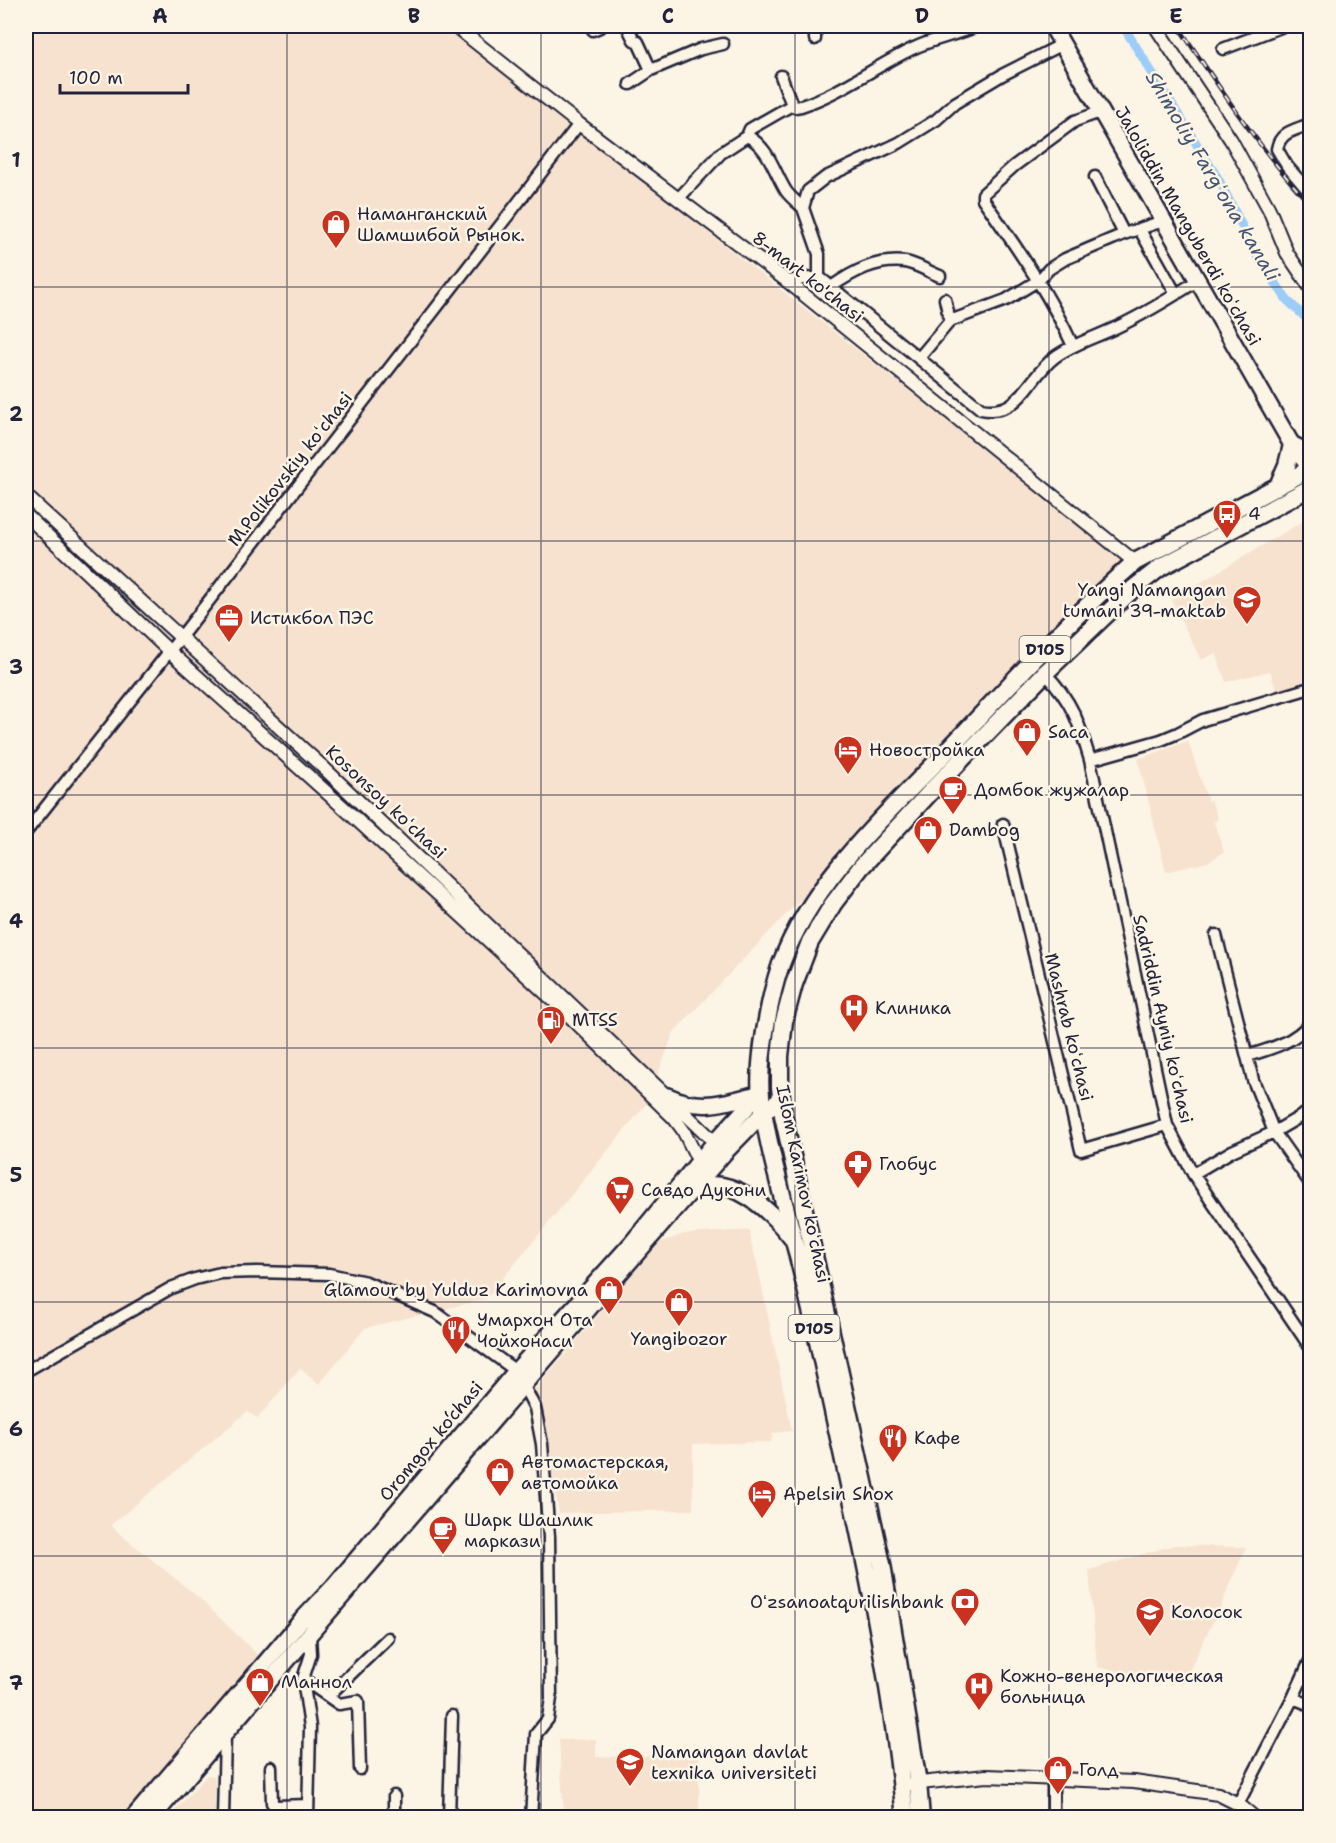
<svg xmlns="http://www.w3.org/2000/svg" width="1336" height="1843" viewBox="0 0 1336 1843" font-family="'Shantell Sans',sans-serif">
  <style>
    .built { fill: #f6e2cf }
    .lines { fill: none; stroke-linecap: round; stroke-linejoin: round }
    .canal { stroke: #9cccf8; stroke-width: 9 }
    .minor-casing { stroke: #22223b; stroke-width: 15 }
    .tertiary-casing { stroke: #22223b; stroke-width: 16 }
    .secondary-casing { stroke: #22223b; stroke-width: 20 }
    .primary-casing { stroke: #22223b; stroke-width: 21 }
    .minor { stroke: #fcf5e5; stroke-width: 10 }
    .tertiary { stroke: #fcf5e5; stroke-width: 12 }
    .secondary { stroke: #fcf5e5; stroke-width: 15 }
    .primary { stroke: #fcf5e5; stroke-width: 16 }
    .rail-casing { stroke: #22223b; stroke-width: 4.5 }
    .rail { stroke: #fcf5e5; stroke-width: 2; stroke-dasharray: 7; stroke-linecap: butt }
    .grid { fill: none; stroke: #22223b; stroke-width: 1.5; stroke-opacity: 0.55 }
    .labels { text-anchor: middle; stroke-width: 5; stroke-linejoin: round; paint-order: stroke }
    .shield { fill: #fcf5e5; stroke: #63616e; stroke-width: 1.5 }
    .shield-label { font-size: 16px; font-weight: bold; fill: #22223b }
    .poi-label { font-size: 18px; fill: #22223b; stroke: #fcf5e5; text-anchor: start }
    .street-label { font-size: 18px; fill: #22223b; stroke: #fcf5e5 }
    .water-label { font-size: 20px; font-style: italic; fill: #475574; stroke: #fcf5e5 }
    .neatline { fill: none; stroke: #22223b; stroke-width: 2 }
    .grid-label { font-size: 20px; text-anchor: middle; font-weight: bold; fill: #22223b }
  </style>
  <rect width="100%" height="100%" fill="#fcf5e5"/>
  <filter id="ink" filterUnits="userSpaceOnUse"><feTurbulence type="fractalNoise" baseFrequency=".0167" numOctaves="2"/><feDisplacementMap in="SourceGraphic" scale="12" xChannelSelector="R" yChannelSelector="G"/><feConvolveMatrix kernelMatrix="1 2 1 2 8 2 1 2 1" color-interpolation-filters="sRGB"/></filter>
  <g filter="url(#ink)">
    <path class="built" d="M 26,26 L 446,26 L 1124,560 L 674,1032 L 647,1103 L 486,1299 L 365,1328 L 319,1384 L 300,1368 L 258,1418 L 247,1412 L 111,1525 L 120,1534 L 197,1596 L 261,1658 L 127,1817 L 26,1818 Z
      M 1310,517 L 1310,683 L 1277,693 L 1270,671 L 1226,682 L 1216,653 L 1201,660 L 1171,600 Z
      M 1188,741 L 1208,801 L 1211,800 L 1218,819 L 1214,822 L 1224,852 L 1208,862 L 1166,872 L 1138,759 Z
      M 750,1230 L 751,1242 L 757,1263 L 792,1431 L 773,1433 L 771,1442 L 693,1444 L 693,1510 L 559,1513 L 549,1456 L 533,1392 L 659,1243 L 684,1234 Z
      M 1174,1545 L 1246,1547 L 1220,1608 L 1183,1683 L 1097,1667 L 1089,1570 Z
      M 596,1739 L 596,1757 L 699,1755 L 699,1817 L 564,1817 L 559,1740 Z
      M 207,1775 L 215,1776 L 215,1817 L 173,1817 L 172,1814 Z"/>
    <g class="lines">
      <path class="canal" d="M 1123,26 L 1219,180 L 1256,254 L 1287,300 L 1310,322"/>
      <g class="minor-casing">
        <path id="minor" d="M 627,26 L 634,40 L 638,42 L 651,70 L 701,49 L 723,44
          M 815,26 L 815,39
          M 593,30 L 602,26
          M 1223,49 L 1283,26
          M 781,76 L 792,105
          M 630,84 L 651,70
          M 1310,124 C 1296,130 1280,131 1277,149 L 1287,166 L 1310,193
          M 747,136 C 769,147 774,172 786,191 C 791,198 797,202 803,208
          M 1095,177 L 1124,234
          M 678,199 L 721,153 L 747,136 L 750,129 L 792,105 L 795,107 L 801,106 C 841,93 874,67 912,49 C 932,39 956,35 977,26
          M 1140,230 L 1176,294
          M 819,277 L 819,254 L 803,208 L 808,191 L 826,177 L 899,143 L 936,120 L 955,103 L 1002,75 L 1063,44
          M 787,281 L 819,277 L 981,409 C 1021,417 1028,377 1055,357 C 1074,343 1097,337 1117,327 C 1145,314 1172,297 1197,281
          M 831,287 C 854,271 876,259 905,262 C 917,264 929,272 940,276
          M 945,299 L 950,321
          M 1073,346 C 1049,293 1016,247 983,199 L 983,194 L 1014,166 L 1075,121 L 1100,112
          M 919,358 L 950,321 L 1006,300 L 1039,280 L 1049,269 L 1065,259 L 1124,234 L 1163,221
          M 1045,673 C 1073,702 1079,723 1090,760 L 1167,1125 L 1193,1174 L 1310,1347
          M 1090,760 L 1161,740 L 1178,733 L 1203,720 L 1310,688
          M 1003,824 L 1081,1150 L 1167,1125
          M 26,832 L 180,638 L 579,124
          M 1216,935 L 1253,1080 L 1274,1132 L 1310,1111
          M 1247,1056 C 1270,1049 1295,1042 1310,1023
          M 1193,1174 L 1232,1151 L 1274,1132 L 1310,1183
          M 26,1371 L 171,1288 L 195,1279 L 220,1273 L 257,1272 L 329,1274 L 366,1282 L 435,1312 L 516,1371 L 535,1408 L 542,1444 L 549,1537 L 551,1698 L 548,1719 L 536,1734 L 531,1818
          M 303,1679 L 339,1704 L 358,1701 L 360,1769
          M 328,1696 L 388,1638
          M 1293,1698 L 1310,1705
          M 271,1767 L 272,1803 L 275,1806 L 308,1805
          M 1053,1779 L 1053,1818
          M 1238,1804 L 1293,1698 L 1310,1661
          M 223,1818 L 225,1735
          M 308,1818 L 310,1727 L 303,1679 L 311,1654 L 310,1636
          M 394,1818 L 394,1796
          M 449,1818 L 452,1716"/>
      </g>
      <g class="tertiary-casing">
        <path id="tertiary" d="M 455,26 L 579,124 L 787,281 L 1135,562
          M 1155,26 L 1231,140 L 1269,209 L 1287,253 L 1310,287
          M 26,496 L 326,770 L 720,1147
          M 26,515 L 169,651 L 344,808 L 551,998 L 674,1118 L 683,1130 L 699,1162
          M 911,1784 L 986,1776 L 1134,1782 L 1218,1794 L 1238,1804 L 1255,1818"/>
      </g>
      <g class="secondary-casing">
        <path id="secondary" d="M 1052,26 L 1292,445 L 1310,468
          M 668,1096 C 702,1112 727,1102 761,1093
          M 133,1818 L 300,1622 L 334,1586 L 516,1371 L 631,1244 L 715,1142 L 760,1093
          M 152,1818 L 597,1299 L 725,1152 L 764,1112 L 781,1099"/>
      </g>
      <g class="primary-casing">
        <path id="primary" d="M 1278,486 L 1287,465 L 1292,445 L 1310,454
          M 693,1190 C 731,1172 770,1210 792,1238
          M 905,1818 C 892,1683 864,1552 835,1420 C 822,1361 810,1300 794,1241 C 782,1193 767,1145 761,1096 C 757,1063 770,995 781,964 C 813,878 889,812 950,748 C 1010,685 1069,619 1135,562 L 1310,469
          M 921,1818 L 918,1783 L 882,1564 L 783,1115 L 780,1087 L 780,1056 L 784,1021 L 794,984 L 810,942 L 833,904 L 861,867 L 935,787 L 1045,673 L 1134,588 L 1161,567 L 1310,488"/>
      </g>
      <use href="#minor" class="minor"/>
      <use href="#tertiary" class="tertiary"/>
      <use href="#secondary" class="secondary"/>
      <use href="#primary" class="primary"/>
      <g class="rail-casing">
        <path id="rail" d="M 1178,26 C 1219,87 1260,150 1310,204"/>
      </g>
      <use href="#rail" class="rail"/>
    </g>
  </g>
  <path class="grid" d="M 287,26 L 287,1818M 541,26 L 541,1818M 795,26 L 795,1818M 1049,26 L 1049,1818M 26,287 L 1310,287M 26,541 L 1310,541M 26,795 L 1310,795M 26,1048 L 1310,1048M 26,1302 L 1310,1302M 26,1556 L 1310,1556"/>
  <defs>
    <g id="shop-pin" transform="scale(1.5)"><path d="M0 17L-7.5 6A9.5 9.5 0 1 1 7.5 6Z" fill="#c8321e" stroke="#fcf5e5"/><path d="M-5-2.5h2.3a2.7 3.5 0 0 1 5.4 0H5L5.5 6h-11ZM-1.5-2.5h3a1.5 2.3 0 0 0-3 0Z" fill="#fff"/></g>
    <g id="bus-pin" transform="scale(1.5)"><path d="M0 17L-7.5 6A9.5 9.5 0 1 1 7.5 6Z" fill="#c8321e" stroke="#fcf5e5"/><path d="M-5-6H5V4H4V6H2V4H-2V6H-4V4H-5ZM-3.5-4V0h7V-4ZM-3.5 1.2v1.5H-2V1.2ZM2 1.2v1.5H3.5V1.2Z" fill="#fff"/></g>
    <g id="school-pin" transform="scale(1.5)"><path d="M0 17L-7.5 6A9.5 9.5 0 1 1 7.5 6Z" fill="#c8321e" stroke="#fcf5e5"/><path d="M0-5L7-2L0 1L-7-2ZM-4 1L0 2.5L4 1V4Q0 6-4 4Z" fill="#fff"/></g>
    <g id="office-pin" transform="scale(1.5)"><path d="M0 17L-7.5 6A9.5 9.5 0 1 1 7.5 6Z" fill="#c8321e" stroke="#fcf5e5"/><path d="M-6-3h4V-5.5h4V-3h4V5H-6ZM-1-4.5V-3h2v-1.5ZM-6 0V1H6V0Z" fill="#fff"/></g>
    <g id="hotel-pin" transform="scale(1.5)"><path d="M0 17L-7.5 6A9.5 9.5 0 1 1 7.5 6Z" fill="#c8321e" stroke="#fcf5e5"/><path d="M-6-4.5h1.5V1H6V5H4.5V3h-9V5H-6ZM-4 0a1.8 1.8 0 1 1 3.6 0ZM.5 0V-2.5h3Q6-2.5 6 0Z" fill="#fff"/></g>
    <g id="cafe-pin" transform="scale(1.5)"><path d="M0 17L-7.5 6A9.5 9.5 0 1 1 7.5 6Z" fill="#c8321e" stroke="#fcf5e5"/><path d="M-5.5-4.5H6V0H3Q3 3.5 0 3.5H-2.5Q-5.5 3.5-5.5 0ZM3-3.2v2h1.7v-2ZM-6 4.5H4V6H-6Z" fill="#fff"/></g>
    <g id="hospital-pin" transform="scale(1.5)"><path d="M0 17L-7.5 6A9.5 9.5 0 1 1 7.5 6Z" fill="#c8321e" stroke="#fcf5e5"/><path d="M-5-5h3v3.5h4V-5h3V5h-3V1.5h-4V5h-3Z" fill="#fff"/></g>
    <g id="fuel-pin" transform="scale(1.5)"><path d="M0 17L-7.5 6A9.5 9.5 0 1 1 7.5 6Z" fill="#c8321e" stroke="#fcf5e5"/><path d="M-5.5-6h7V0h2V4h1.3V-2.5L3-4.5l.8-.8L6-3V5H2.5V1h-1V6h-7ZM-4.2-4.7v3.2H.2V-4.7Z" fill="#fff"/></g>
    <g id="pharmacy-pin" transform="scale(1.5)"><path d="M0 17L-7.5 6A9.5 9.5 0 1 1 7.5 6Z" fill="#c8321e" stroke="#fcf5e5"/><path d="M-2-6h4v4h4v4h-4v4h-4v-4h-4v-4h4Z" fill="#fff"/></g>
    <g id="supermarket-pin" transform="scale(1.5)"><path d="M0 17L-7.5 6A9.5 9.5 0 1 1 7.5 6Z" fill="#c8321e" stroke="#fcf5e5"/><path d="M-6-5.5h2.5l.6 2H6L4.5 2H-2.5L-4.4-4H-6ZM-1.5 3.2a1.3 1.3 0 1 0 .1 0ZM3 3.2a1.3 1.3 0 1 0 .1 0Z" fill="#fff"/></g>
    <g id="restaurant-pin" transform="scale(1.5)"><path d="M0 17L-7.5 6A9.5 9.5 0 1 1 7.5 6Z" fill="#c8321e" stroke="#fcf5e5"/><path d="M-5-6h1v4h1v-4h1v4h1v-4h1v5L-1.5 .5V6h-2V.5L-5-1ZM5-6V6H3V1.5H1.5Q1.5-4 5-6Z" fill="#fff"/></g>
    <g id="bank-pin" transform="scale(1.5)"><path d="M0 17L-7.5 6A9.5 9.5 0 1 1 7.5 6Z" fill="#c8321e" stroke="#fcf5e5"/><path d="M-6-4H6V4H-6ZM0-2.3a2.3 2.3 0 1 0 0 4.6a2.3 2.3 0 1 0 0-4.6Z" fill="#fff"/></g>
    <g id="university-pin" transform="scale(1.5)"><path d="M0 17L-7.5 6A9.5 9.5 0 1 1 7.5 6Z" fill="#c8321e" stroke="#fcf5e5"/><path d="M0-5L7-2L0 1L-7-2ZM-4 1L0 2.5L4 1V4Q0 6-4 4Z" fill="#fff"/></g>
  </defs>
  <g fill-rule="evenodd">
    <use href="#shop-pin" x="336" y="224"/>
    <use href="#bus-pin" x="1227" y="514"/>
    <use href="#school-pin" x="1247" y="600"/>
    <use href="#office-pin" x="229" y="618"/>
    <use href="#shop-pin" x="1027" y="732"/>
    <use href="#hotel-pin" x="848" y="750"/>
    <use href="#cafe-pin" x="953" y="790"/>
    <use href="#shop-pin" x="928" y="830"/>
    <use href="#hospital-pin" x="854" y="1008"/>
    <use href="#fuel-pin" x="551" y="1020"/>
    <use href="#pharmacy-pin" x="858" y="1164"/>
    <use href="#supermarket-pin" x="620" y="1190"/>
    <use href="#shop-pin" x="609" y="1290"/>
    <use href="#shop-pin" x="679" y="1302"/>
    <use href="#restaurant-pin" x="456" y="1330"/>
    <use href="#restaurant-pin" x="893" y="1438"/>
    <use href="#shop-pin" x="500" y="1472"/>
    <use href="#hotel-pin" x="762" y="1494"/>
    <use href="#cafe-pin" x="443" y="1530"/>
    <use href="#bank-pin" x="965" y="1602"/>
    <use href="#school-pin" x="1150" y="1612"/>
    <use href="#shop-pin" x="260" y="1682"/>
    <use href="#hospital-pin" x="979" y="1686"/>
    <use href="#university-pin" x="630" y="1762"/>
    <use href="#shop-pin" x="1058" y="1770"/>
  </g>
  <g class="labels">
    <g class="shield">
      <rect x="1019.5" y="636" width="51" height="26" rx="4.5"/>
      <rect x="788.5" y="1315" width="51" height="26" rx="4.5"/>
    </g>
    <g class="shield-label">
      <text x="1045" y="655">D105</text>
      <text x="814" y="1334">D105</text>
    </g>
    <g class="poi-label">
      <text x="357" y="220">Наманганский<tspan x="357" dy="21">Шамшибой Рынок.</tspan></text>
      <text x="1248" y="520">4</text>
      <text x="1226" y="596" text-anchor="end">Yangi Namangan<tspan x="1226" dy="21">tumani 39-maktab</tspan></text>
      <text x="250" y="624">Истикбол ПЭС</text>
      <text x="1048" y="738">Saca</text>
      <text x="869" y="756">Новостройка</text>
      <text x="974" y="796">Домбок жужалар</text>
      <text x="949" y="836">Dambog</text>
      <text x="875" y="1014">Клиника</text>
      <text x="572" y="1026">MTSS</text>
      <text x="879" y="1170">Глобус</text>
      <text x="641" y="1196">Савдо Дукони</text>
      <text x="588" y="1296" text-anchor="end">Glamour by Yulduz Karimovna</text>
      <text x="477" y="1326">Умархон Ота<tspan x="477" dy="21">Чойхонаси</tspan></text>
      <text x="679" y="1345" text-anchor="middle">Yangibozor</text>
      <text x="914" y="1444">Кафе</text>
      <text x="521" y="1468">Автомастерская,<tspan x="521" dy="21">автомойка</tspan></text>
      <text x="783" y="1500">Apelsin Shox</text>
      <text x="464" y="1526">Шарк Шашлик<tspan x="464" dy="21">маркази</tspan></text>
      <text x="944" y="1608" text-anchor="end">Oʻzsanoatqurilishbank</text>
      <text x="1171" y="1618">Колосок</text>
      <text x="1000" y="1682">Кожно-венерологическая<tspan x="1000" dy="21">больница</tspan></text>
      <text x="281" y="1688">Маннол</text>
      <text x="651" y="1758">Namangan davlat<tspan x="651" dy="21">texnika universiteti</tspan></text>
      <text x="1079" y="1776">Голд</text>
    </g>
    <g class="street-label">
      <text transform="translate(1188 226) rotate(60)" y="6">Jaloliddin Manguberdi koʻchasi</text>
      <text transform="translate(808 277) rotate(38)" y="6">8-mart ko'chasi</text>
      <text transform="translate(290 469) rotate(-52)" y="6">M.Polikovskiy koʻchasi</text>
      <text transform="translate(386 802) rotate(43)" y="6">Kosonsoy koʻchasi</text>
      <text transform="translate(1163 1019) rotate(77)" y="6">Sadriddin Ayniy koʻchasi</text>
      <text transform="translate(1069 1027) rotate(76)" y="6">Mashrab koʻchasi</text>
      <text transform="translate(803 1184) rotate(78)" y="6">Islom Karimov koʻchasi</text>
      <text transform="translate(431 1441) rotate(-50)" y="6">Oromgox ko‘chasi</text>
    </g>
    <g class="water-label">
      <text transform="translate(1213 176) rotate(59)" y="7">Shimoliy Fargʻona kanali</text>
    </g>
  </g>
  <rect width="1336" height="1843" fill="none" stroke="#fcf5e5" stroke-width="66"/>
  <path d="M60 84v9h128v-9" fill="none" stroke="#22223b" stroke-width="3"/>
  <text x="69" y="84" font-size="18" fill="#22223b" stroke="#fcf5e5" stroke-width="4.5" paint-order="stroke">100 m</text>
  <rect x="33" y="33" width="1270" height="1777" class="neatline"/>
  <g class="grid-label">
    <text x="160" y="23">A</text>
    <text x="414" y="23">B</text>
    <text x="668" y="23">C</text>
    <text x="922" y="23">D</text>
    <text x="1176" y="23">E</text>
    <text x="16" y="167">1</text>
    <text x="16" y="421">2</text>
    <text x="16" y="674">3</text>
    <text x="16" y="928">4</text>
    <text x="16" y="1182">5</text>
    <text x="16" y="1436">6</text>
    <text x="16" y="1690">7</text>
  </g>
</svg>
